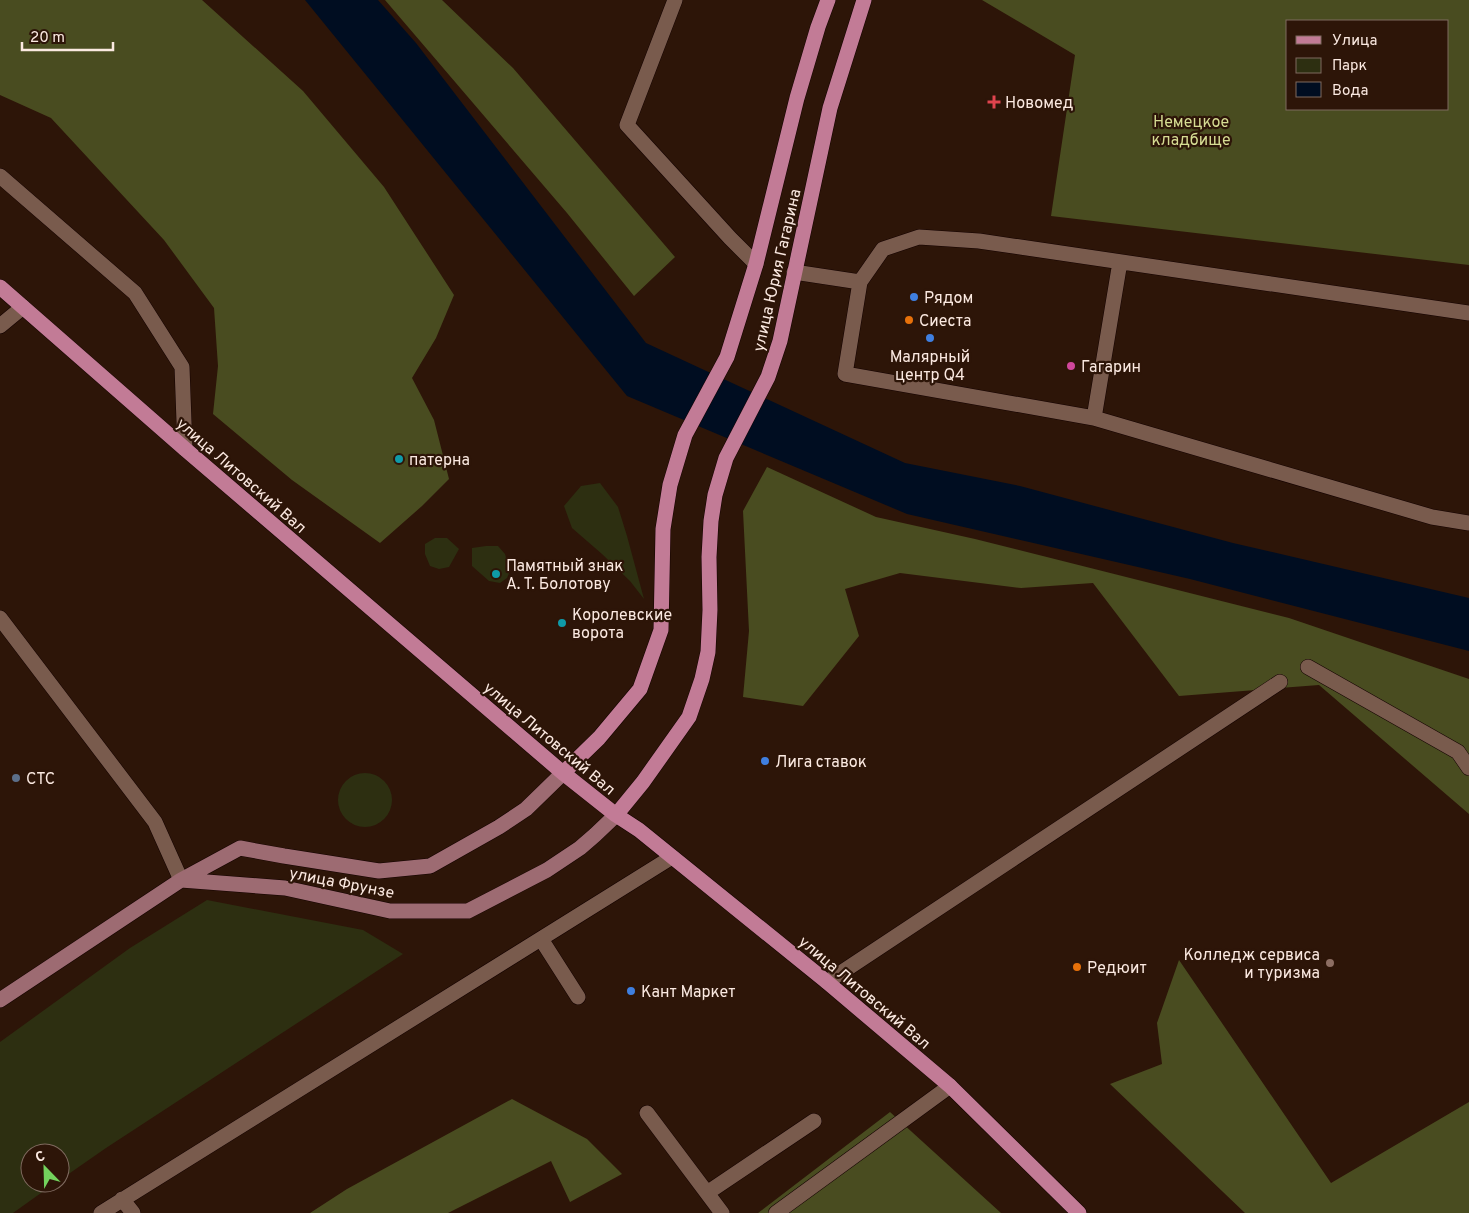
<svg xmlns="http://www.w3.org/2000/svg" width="1469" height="1213" viewBox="0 0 1469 1213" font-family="Overpass,sans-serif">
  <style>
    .green { fill: #2d2f11 }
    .forest { fill: #494c20; fill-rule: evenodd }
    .water { fill: #000d21 }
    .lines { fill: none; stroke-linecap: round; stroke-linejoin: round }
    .lane-casing { stroke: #140200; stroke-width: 16 }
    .secondary-casing { stroke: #140200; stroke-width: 16 }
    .primary-casing { stroke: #140200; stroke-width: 16 }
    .lane { stroke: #795b4d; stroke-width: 15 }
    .secondary { stroke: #9d6b72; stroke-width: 15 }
    .primary { stroke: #c27b96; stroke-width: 15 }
    .health-dot { fill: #e0444e; stroke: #2d1508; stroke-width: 2 }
    .shop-dot { fill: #3f7fe0; stroke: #2d1508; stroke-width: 2 }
    .food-dot { fill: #e8710a; stroke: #2d1508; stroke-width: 2 }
    .hotel-dot { fill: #d1479c; stroke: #2d1508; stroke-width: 2 }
    .culture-dot { fill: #0f9aa8; stroke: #2d1508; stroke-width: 2 }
    .service-dot { fill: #5c6f8a; stroke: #2d1508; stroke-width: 2 }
    .education-dot { fill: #8d6e63; stroke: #2d1508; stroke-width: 2 }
    .labels { text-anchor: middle; stroke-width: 4.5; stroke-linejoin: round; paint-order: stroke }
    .poi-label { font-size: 16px; fill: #fbe9e1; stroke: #2d1508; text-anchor: start }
    .park-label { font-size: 16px; fill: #d6dc93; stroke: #2d1508 }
    .street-label { font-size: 16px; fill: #fbe9e1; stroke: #2d1508 }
  </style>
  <rect width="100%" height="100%" fill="#2d1508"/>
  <path class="green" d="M 600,483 L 618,507 L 627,536 L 644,599 L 630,581 L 602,554 L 572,528 L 564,506 L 581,486 Z
    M 435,538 L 447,538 L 459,549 L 449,567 L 439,569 L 430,566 L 425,554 L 425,544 Z
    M 486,546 L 498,546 L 505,554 L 510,571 L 507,578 L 500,583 L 489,581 L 472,566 L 472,548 Z
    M338 800a27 27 0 1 1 54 0a27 27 0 1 1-54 0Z
    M 207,900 L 363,930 L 403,954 L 106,1148 L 60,1180 L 60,1153 L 30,1153 L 30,1183 L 55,1183 L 13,1213 L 0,1213 L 0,1042 L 130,948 Z"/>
  <path class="forest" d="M 0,0 L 202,0 L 303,91 L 384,187 L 454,295 L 436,338 L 412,378 L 434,420 L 449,479 L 422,506 L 380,543 L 292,480 L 213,414 L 218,366 L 214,308 L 164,240 L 51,118 L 0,95 Z
    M 385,0 L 442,0 L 513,68 L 675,257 L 634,296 L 567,213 Z
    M 982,0 L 1469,0 L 1469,265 L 1051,216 L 1075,55 ZM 1448,21 L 1448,109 L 1288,109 L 1288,21 Z
    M 767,467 L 876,517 L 975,539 L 1289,618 L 1469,679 L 1469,814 L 1319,685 L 1179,696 L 1093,583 L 1021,588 L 900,573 L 845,589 L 859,636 L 803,706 L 743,697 L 749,631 L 743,511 Z
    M 1179,960 L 1331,1183 L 1469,1102 L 1469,1213 L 1245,1213 L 1110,1084 L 1162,1064 L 1157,1023 Z
    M 512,1099 L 587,1139 L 622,1174 L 570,1202 L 551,1161 L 448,1213 L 310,1213 L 347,1189 Z
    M 890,1112 L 1001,1213 L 758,1213 Z"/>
  <path class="water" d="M 305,0 L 378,0 L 416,43 L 646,343 L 905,463 L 1020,486 L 1233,543 L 1469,598 L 1469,651 L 1190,579 L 907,514 L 627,396 Z"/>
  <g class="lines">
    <g class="lane-casing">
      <path id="lane" d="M 675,0 L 627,125 L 730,238 L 756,264
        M 0,176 L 135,293 L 182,367 L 185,449
        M 794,272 L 860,282
        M 1469,313 L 979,241 L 919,237 L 883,249 L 860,282 L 845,374 L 1094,418 L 1432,517 L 1469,523
        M 0,326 L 23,307
        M 1094,418 L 1120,262
        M 0,618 L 155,822 L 181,880
        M 1308,667 L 1458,752 L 1469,768
        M 541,939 L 578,997
        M 827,982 L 1280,682
        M 647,1113 L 722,1213
        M 707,1193 L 814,1121
        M 122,1199 L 133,1213
        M 101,1213 L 672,857
        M 776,1213 L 950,1086"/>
    </g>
    <g class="secondary-casing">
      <path id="secondary" d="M 181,880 L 285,888 L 390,911 L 468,911 L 547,870 L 580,848 L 595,835 L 616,815
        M 0,1000 L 181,880 L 240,848 L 284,856 L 379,871 L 430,866 L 499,827 L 526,809 L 563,773"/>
    </g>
    <g class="primary-casing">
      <path id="primary" d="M 0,287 L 185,449 L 563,773 L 616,815 L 639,830 L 827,982 L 950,1086 L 1079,1213
        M 563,773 L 599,738 L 640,689 L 661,630 L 663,529 L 670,485 L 685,435 L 727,357 L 756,264 L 797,98 L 818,27 L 828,0
        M 616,815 L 643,782 L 689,717 L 702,679 L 708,652 L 710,610 L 709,557 L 711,521 L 715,495 L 726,458 L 768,377 L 780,341 L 830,108 L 864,0"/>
    </g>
    <use href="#lane" class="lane"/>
    <use href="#secondary" class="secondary"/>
    <use href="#primary" class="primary"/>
  </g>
  <path class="health-dot" d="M991.5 94.5h5v5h5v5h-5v5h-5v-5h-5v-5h5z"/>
  <g class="shop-dot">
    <circle cx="914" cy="297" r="5"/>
    <circle cx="930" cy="338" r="5"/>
    <circle cx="765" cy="761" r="5"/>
    <circle cx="631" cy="991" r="5"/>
  </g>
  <g class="food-dot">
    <circle cx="909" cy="320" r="5"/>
    <circle cx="1077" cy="967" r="5"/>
  </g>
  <circle class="hotel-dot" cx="1071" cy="366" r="5"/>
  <g class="culture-dot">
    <circle cx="399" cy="459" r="5"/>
    <circle cx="496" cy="574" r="5"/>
    <circle cx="562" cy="623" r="5"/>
  </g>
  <circle class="service-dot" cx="16" cy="778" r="5"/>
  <circle class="education-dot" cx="1330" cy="963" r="5"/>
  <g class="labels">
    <g class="poi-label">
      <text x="1005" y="108">Новомед</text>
      <text x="924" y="303">Рядом</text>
      <text x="919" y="326">Сиеста</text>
      <text x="930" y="362" text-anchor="middle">Малярный<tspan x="930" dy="18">центр Q4</tspan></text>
      <text x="1081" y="372">Гагарин</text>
      <text x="409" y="465">патерна</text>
      <text x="506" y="571">Памятный знак<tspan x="506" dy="18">А. Т. Болотову</tspan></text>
      <text x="572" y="620">Королевские<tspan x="572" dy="18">ворота</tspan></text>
      <text x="775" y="767">Лига ставок</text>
      <text x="26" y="784">СТС</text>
      <text x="1320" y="960" text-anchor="end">Колледж сервиса<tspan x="1320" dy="18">и туризма</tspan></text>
      <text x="1087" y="973">Редюит</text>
      <text x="641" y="997">Кант Маркет</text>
    </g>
    <g class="park-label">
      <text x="1191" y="127">Немецкое<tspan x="1191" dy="18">кладбище</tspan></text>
    </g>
    <g class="street-label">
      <text transform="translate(776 270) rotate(-77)" y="6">улица Юрия Гагарина</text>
      <text transform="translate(242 475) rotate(41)" y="6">улица Литовский Вал</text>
      <text transform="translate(550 738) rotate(40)" y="6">улица Литовский Вал</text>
      <text transform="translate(342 882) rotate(11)" y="6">улица Фрунзе</text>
      <text transform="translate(865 992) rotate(40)" y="6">улица Литовский Вал</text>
    </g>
  </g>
  <rect x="1286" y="20" width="162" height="90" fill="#2d1508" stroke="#7f6a5f"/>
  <rect x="1296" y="36" width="25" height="8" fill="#c27b96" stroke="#7f6a5f"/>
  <text x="1332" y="45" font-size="15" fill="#fbe9e1">Улица</text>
  <rect x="1296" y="58" width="25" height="15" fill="#2d2f11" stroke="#7f6a5f"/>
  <text x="1332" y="70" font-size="15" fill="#fbe9e1">Парк</text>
  <rect x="1296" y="82" width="25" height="15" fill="#000d21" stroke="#7f6a5f"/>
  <text x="1332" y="95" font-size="15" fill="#fbe9e1">Вода</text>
  <g transform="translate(45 1168) rotate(337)"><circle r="24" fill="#2d1508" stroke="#7f6a5f"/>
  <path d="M0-4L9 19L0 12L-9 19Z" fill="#73d25d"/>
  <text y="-8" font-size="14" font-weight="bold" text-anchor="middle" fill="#fbe9e1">С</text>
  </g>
  <path d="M22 42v8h91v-8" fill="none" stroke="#fbe9e1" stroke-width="2.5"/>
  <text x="30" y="42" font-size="15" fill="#fbe9e1" stroke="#2d1508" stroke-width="4" paint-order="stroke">20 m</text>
</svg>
